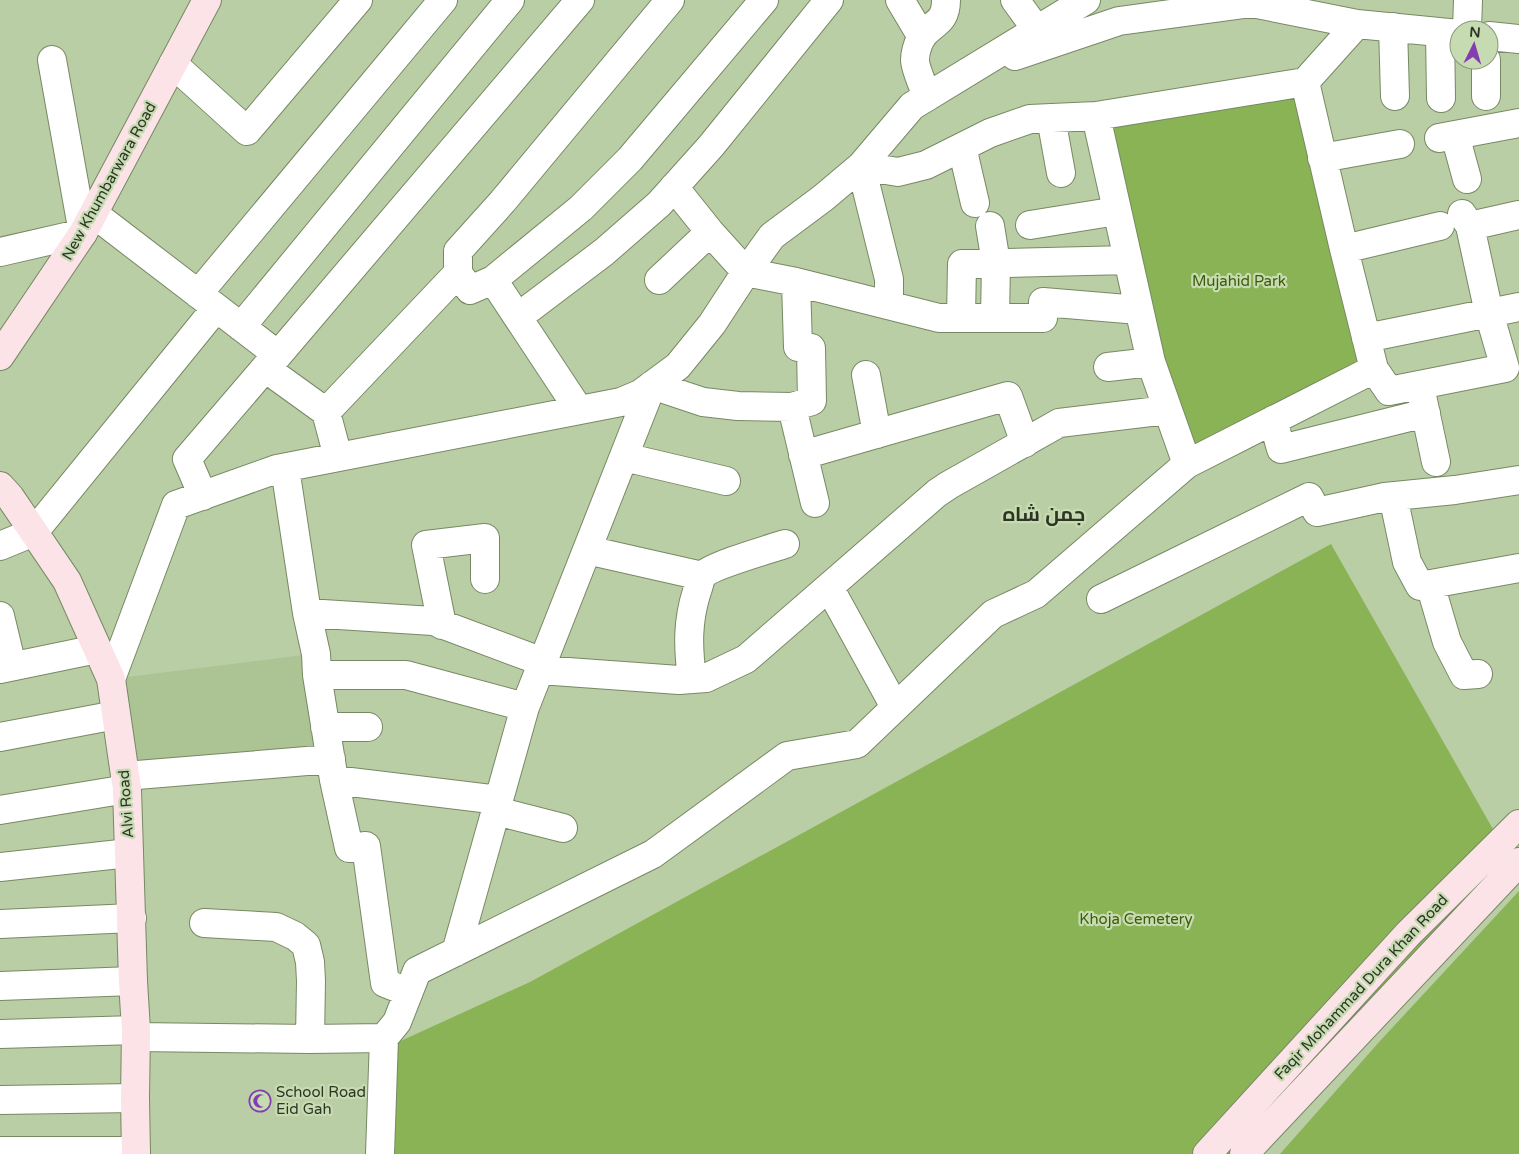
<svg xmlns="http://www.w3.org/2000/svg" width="1519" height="1154" viewBox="0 0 1519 1154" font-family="'Varela Round',Cairo,sans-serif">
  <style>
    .built { fill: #acc394 }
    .green { fill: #89b354 }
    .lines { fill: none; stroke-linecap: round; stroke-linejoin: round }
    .street-casing { stroke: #778964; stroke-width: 30 }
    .secondary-casing { stroke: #778964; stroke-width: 30 }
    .street { stroke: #fff; stroke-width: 28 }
    .secondary { stroke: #fbe3e7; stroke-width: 28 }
    .labels { text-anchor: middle; stroke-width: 4.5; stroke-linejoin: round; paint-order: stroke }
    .street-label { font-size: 15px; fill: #2d3525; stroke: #c7dbb2 }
    .park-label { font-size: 15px; fill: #3d5c06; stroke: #c7dbb2 }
    .poi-label { font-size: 15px; fill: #2d3525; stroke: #c7dbb2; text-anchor: start }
    .district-label { font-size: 20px; font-weight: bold; fill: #2d3525; stroke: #c7dbb2 }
  </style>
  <rect width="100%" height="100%" fill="#bacea6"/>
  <path class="built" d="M 311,654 L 325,755 L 125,776 L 111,679 Z"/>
  <path class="green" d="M 1305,82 L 1374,369 L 1187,464 L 1096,116 Z
    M 1331,544 L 1519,875 L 1232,1154 L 380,1154 L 383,1049 L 530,982 Z
    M 1519,891 L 1519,1154 L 1280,1154 L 1380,1041 Z"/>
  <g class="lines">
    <g class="street-casing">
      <path id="street" d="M 900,0 L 922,37
        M 1015,0 L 1037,30
        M 1393,27 L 1395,96
        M 1467,30 L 1468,0
        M 1440,32 L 1441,98
        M 1489,36 L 1519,39
        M 1015,56 L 1119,21 L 1252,3 L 1357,24
        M 173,64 L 247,131 L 358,0
        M 1486,96 L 1486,60
        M 927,97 C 924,87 915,69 915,60 C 915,53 918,44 921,38 C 931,22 946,25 946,0
        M 1096,116 L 1151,362 L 1187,464
        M 1051,118 L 1061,173
        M 1455,135 L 1467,179
        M 1439,138 L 1519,123
        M 962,147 L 975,203
        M 1322,158 L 1400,144
        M 674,187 L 710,232 L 746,272 L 796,282 L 939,318 L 1043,318 L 1043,302 L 1139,310
        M 94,214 L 278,355 L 265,368 L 326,412 L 338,457
        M 1030,225 L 1117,211
        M 990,226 L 996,263 L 995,318
        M 1470,226 L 1519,215
        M 1344,249 L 1440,226
        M 0,252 L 83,233 L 52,60
        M 458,273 L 458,251 L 503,201 L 670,0
        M 493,280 L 581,208 L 630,159 L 764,0
        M 659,280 L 710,232
        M 198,294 L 443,0
        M 889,305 L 889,279 L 861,166 L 898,172 L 926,165 L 990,133 L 1030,119 L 1096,116 L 1305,82 L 1357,24 L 1459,34
        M 518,317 L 604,252 L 659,204 L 711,146 L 829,0
        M 961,318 L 962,264 L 1128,260
        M 241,327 L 510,0
        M 1366,338 L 1519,307
        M 278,355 L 580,0
        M 1108,367 L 1151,362
        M 1374,369 L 1389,391 L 1505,368 L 1489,313 L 1470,226 L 1462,214
        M 866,375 L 877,434
        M 1422,396 L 1436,462
        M 792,407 L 812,401 L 811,348 L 798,347 L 796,282
        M 326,412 L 458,273 L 470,290 L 493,280 L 579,410
        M 1273,420 L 1281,449 L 1426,413
        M 803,455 L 1008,396 L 1025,443
        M 624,457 L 726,481
        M 285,468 L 307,613 L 316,654 L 317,675 L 334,780 L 349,848 L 366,846 L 385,983 L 408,992
        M 203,496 L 187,459 L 265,368
        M 1393,496 L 1407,562 L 1420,586 L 1519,568
        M 0,546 L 34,532 L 216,308
        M 587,550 L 702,576
        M 1430,584 L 1447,642 L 1464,675 L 1478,674
        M 829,587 L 895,707
        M 1101,599 L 1309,497 L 1317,512 L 1385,497 L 1455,490 L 1519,480
        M 307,613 L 433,621 L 543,662
        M 0,616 L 12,666
        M 442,625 L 426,545 L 485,538 L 485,579
        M 0,669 L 97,649
        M 540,670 L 679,680 L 706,678 L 746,659 L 937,493 L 949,485 L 1059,423 L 1167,410
        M 317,675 L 406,675 L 525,707
        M 111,679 L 176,505 L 277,469 L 621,402 L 640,394 L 678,366 L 712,324 L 746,272 L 772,236 L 823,198 L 861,166 L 912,106 L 1086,0
        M 692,679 C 688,647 687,622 697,591 C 699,586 700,579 702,576 C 710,566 770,549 785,544
        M 325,727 L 368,727
        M 0,737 L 116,715
        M 125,776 L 331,759
        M 334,780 L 499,800
        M 0,810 L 127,789
        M 496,811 L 563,828
        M 0,867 L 129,853
        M 204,923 L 276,927 L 295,936 L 306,945 L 310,962 L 311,981 L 310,1039
        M 0,924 L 132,918
        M 456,952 L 525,707 L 652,385 L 703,402 L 738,406 L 792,407 L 815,503
        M 0,986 L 133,981
        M 0,1034 L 136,1030
        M 136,1037 L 310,1039 L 384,1038 L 397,1022 L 417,971 L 653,854 L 787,756 L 857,744 L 993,614 L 1036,594 L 1187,464 L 1374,369 L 1344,249 L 1305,82
        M 0,1100 L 135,1098
        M 0,1151 L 136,1151
        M 380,1154 L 384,1038"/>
    </g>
    <g class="secondary-casing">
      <path id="secondary" d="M 0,356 L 83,233 L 207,0
        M 0,486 L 10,497 L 67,581 L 111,679 L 127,789 L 133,981 L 136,1030 L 135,1098 L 136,1154
        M 1207,1154 L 1408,934 L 1519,824
        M 1244,1154 L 1519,862"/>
    </g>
    <use href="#street" class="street"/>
    <use href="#secondary" class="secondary"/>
  </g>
  <defs>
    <g id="mosque-ring" transform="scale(1.125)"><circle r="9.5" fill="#c7dbb2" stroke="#833db1" stroke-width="1.5"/><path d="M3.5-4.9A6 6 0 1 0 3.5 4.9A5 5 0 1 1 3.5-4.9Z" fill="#833db1"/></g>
  </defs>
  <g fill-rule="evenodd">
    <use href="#mosque-ring" x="260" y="1101"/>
  </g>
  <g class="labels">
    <g class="street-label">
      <text transform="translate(109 181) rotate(-61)" y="5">New Khumbarwara Road</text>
      <text transform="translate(126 804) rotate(-94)" y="5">Alvi Road</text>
      <text transform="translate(1361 987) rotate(-47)" y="5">Faqir Mohammad Dura Khan Road</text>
    </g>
    <g class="park-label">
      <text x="1239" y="286">Mujahid Park</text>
      <text x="1136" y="924">Khoja Cemetery</text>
    </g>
    <g class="poi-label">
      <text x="276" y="1097">School Road<tspan x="276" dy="17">Eid Gah</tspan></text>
    </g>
    <g class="district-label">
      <text x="1044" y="521">جمن شاہ</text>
    </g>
  </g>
  <g transform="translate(1474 45) rotate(5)"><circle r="24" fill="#c7dbb2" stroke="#89997a"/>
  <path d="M0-4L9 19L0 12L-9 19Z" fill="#833db1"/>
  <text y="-8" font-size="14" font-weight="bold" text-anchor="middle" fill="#2d3525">N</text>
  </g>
</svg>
